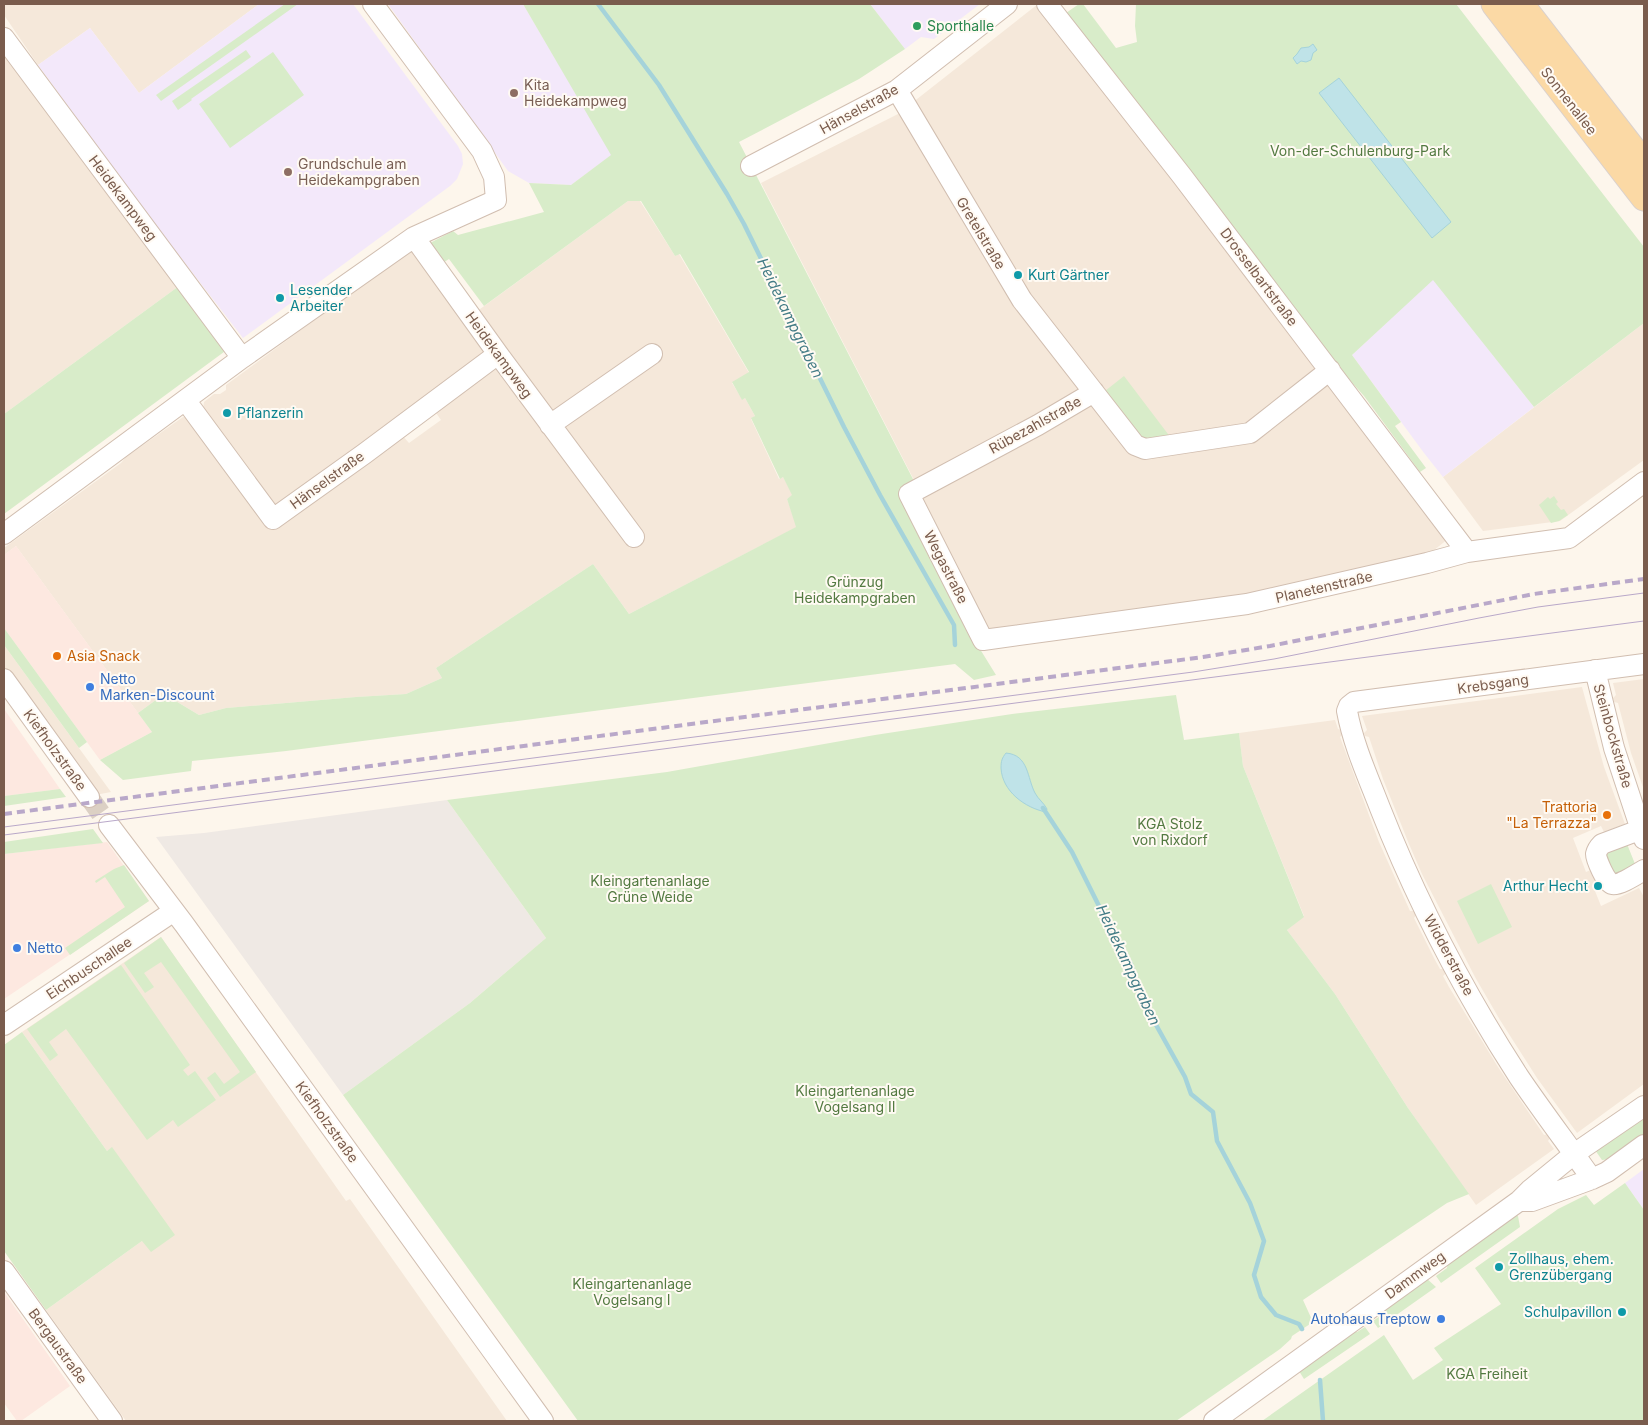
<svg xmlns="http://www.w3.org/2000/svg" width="1648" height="1425" viewBox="0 0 1648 1425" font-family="Inter,sans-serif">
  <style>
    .residential { fill: #f5e8da }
    .commercial { fill: #fde8e0 }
    .industrial { fill: #efe9e4 }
    .education { fill: #f3e8fa }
    .green { fill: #d8ecc9 }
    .water { fill: #bfe3e8; stroke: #a5d3da }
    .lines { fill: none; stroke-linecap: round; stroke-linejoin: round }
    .stream { stroke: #a5d3da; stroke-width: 4.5 }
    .minor-tunnel { stroke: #dcd0c4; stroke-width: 20; stroke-dasharray: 20 10; stroke-linecap: butt }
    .minor-casing { stroke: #d1beb0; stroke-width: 22 }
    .major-casing { stroke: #dad1cd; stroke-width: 27 }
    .minor { stroke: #fff; stroke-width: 20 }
    .major { stroke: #fbd9a5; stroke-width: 25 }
    .tram { stroke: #b9a8c9; stroke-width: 1 }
    .rail { stroke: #b9a8c9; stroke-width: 4; stroke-dasharray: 8 5; stroke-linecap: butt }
    .leisure-dot { fill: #2e9e5b; stroke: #fffaf3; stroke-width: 2 }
    .education-dot { fill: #8d6e63; stroke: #fffaf3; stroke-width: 2 }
    .culture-dot { fill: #0f9aa8; stroke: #fffaf3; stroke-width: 2 }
    .food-dot { fill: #e8710a; stroke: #fffaf3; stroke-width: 2 }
    .shop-dot { fill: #3f7fe0; stroke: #fffaf3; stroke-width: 2 }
    .labels { text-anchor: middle; stroke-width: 4; stroke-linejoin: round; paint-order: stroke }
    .leisure-label { font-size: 14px; fill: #27864d; stroke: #fffaf3; text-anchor: start }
    .education-label { font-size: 14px; fill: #785e54; stroke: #fffaf3; text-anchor: start }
    .street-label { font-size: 14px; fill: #7a5c4d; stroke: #fffaf3 }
    .park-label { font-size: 14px; fill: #537a41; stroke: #fffaf3 }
    .culture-label { font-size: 14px; fill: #0d838f; stroke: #fffaf3; text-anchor: start }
    .food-label { font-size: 14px; fill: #c56008; stroke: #fffaf3; text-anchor: start }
    .shop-label { font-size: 14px; fill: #366cbe; stroke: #fffaf3; text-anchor: start }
    .water-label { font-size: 15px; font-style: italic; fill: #437c86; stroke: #fffaf3 }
  </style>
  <rect width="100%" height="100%" fill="#fdf6ec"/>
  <path class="residential" d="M 4,4 L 259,4 L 139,93 L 90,28 L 38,65 L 4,15 Z
    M 1038,4 L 1448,539 L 1424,558 L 1243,602 L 986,635 L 914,480 L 761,183 L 898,114 Z
    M 4,36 L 179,286 L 4,414 Z
    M 628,201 L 640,201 L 675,256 L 679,254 L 749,373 L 732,383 L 742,399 L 745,398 L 755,416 L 751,419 L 779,479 L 783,477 L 793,495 L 787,499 L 797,527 L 629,614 L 593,564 L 436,668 L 442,678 L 406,694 L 356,697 L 226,708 L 199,715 L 164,694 L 138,713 L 16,546 L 4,555 L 4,548 L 121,463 L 126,457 L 183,417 L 189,418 L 272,528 L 401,434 L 409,443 L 441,420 L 434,410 L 494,366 L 476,312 Z
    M 409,252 L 414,252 L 486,353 L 276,508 L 203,410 L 204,402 L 214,394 L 220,394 L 226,390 L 226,385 L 347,296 Z
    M 1644,323 L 1644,460 L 1560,521 L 1483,531 L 1443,477 Z
    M 4,645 L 111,792 L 95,795 L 4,667 Z
    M 1644,679 L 1644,790 L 1631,753 L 1618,703 L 1614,702 L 1613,698 L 1616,695 L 1613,683 Z
    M 1582,687 L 1604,767 L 1625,824 L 1604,832 L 1601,826 L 1573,838 L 1586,872 L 1591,870 L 1595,881 L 1595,885 L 1593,886 L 1601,906 L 1639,888 L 1644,897 L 1644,1084 L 1577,1133 L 1537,1078 L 1500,1020 L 1475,977 L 1422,874 L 1409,844 L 1383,779 L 1369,737 L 1365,736 L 1364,733 L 1367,730 L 1362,716 Z
    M 1335,720 L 1338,729 L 1342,730 L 1343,734 L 1340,737 L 1379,842 L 1410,911 L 1414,911 L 1416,915 L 1414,918 L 1435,960 L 1440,969 L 1444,969 L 1446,973 L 1443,976 L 1449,987 L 1498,1067 L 1544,1135 L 1548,1134 L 1550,1138 L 1548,1141 L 1554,1149 L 1476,1205 L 1408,1108 L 1335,994 L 1287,930 L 1304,916 L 1243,766 L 1239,733 Z
    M 161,937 L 346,1201 L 350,1199 L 507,1421 L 126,1421 L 46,1310 L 142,1241 L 112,1148 L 107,1151 L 22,1032 Z"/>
  <path class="commercial" d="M 16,546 L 152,732 L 100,760 L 4,628 L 4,555 Z
    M 4,709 L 42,763 L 60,789 L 4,796 Z
    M 107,842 L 149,901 L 4,999 L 4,854 Z
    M 4,1292 L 70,1386 L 21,1421 L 17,1421 L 4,1403 Z"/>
  <path class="industrial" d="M 447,800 L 546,938 L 470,1003 L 343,1095 L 156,837 L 204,833 Z"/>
  <path class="education" d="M 259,4 L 353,4 L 458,146 L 462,154 L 463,164 L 457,179 L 450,186 L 243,338 L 150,218 L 38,65 L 90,28 L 139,93 Z
    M 388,4 L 523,4 L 612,155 L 571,185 L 529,183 L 508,171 Z
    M 870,4 L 980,4 L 934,39 L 921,37 L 905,49 Z
    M 1433,279 L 1534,407 L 1443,477 L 1424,453 L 1352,355 Z
    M 1644,1169 L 1644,1210 L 1625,1183 Z"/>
  <path class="green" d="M 285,4 L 298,4 L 161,101 L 156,95 Z
    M 523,4 L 870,4 L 905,49 L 859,79 L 739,142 L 914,481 L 902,487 L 975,641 L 996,675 L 974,680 L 955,664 L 286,751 L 192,761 L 191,771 L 123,780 L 100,760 L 152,732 L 138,713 L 164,694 L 199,715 L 226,708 L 356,697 L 406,694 L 442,678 L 436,668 L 593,564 L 629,614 L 796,527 L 787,499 L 792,495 L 783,477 L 780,479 L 751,418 L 755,416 L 745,398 L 742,400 L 732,382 L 749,372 L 680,254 L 675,256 L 641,201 L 628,201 L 484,306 L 449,259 L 441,264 L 430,243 L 453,231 L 458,235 L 544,212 L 529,183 L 571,185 L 611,155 Z
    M 1079,4 L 1083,4 L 1116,48 L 1137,42 L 1135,26 L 1136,4 L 1456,4 L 1644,247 L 1644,323 L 1534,407 L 1433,280 L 1352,355 L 1401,422 L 1395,426 L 1426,468 L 1420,472 L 1364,396 L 1332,360 L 1066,13 Z
    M 246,50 L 251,57 L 191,99 L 192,100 L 178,110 L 172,101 Z
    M 273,52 L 304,95 L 230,148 L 199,104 Z
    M 179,286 L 228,349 L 4,514 L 4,414 Z
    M 1124,376 L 1171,438 L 1143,439 L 1105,391 Z
    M 1554,496 L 1558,502 L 1556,504 L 1561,510 L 1564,509 L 1568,515 L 1559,521 L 1551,523 L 1539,505 L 1548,497 L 1550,499 Z
    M 4,628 L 87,742 L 79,748 L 4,645 Z
    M 1176,695 L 1184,740 L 1239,733 L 1243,766 L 1304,917 L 1287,930 L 1335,994 L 1408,1108 L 1469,1194 L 1447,1203 L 1303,1300 L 1313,1322 L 1292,1336 L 1291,1339 L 1280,1349 L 1176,1421 L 578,1421 L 343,1095 L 470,1003 L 546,938 L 447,800 L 667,772 L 875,735 L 1012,714 Z
    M 60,789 L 66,797 L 4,806 L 4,796 Z
    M 93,829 L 103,843 L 4,854 L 4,842 Z
    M 1627,844 L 1635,864 L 1614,876 L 1605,853 Z
    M 124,865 L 149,901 L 70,955 L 65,948 L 125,907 L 105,877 L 96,883 L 95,881 L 114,869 Z
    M 1491,884 L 1512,927 L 1478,944 L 1457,901 Z
    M 161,937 L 256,1072 L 220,1097 L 207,1078 L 215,1072 L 224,1084 L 240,1072 L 161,962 L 144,973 L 154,987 L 145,993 L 124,963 Z
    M 121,965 L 190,1065 L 183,1070 L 188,1076 L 195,1071 L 216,1100 L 178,1127 L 173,1120 L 147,1140 L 66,1029 L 49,1042 L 58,1055 L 50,1061 L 27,1029 Z
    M 22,1032 L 107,1151 L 112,1147 L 175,1235 L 151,1252 L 142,1241 L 46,1310 L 4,1251 L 4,1045 Z
    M 1644,1115 L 1644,1137 L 1611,1159 L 1602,1160 L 1595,1150 Z
    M 1625,1183 L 1644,1210 L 1644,1421 L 1262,1421 L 1384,1335 L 1413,1380 L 1443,1360 L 1434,1348 L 1501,1304 L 1475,1268 L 1558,1209 L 1586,1195 L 1594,1205 Z
    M 1515,1214 L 1518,1216 L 1520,1227 L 1441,1283 L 1436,1276 L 1447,1268 L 1448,1261 Z
    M 1425,1277 L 1436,1287 L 1378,1328 L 1373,1321 L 1380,1316 L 1381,1309 Z
    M 1365,1327 L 1370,1334 L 1304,1379 L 1299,1371 L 1351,1330 L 1357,1332 Z"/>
  <path class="water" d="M 1313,44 L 1317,50 L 1313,53 L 1311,60 L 1306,62 L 1301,61 L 1297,64 L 1293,58 L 1297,54 L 1301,48 L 1309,47 Z
    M 1339,78 L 1451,222 L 1432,238 L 1319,93 Z
    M 1006,753 C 1029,755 1027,778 1035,793 C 1038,799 1044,803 1047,809 L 1046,812 C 1025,808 1002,791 1001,768 C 1001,761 1002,758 1006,753 Z"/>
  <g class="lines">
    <path class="stream" d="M 598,4 L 659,85 L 727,194 L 744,224 L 844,427 L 880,495 L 954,625 L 955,645
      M 1043,808 L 1072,852 L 1112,932 L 1131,964 L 1140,996 L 1185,1077 L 1191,1094 L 1213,1112 L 1217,1141 L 1250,1203 L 1264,1241 L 1254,1275 L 1261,1297 L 1276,1315 L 1299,1324 L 1302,1329
      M 1320,1380 L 1323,1421"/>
    <path class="minor-tunnel" d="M 89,797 L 109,825"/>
    <g class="minor-casing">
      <path id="minor" d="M 1047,4 L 1182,176 L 1467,552
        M 4,38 L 242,358
        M 897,90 L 1022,300 L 1135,445 L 1145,449 L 1250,433 L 1330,370
        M 751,166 L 897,90 L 1007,4
        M 414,237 L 498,354 L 634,537
        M 1094,392 L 1038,425 L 909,494 L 983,640 L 1247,604 L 1427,563 L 1467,552 L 1569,538 L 1644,482
        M 186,401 L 273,519 L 364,454 L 498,354
        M 550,425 L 652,354
        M 4,534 L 242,358 L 414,237 L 496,200 L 494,177 L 482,151 L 373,4
        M 1595,670 L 1614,748 L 1644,839
        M 4,679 L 89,797
        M 109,825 L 184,924 L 543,1421
        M 1642,829 L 1602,844 C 1599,847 1597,849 1596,854 C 1596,859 1606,883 1612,884 C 1619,886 1637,874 1644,870
        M 4,1025 L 174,911
        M 1592,1179 C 1568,1145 1542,1111 1519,1077 C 1464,992 1417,902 1380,808 C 1368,777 1353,744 1347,711 L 1349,706 L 1354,702 L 1644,664
        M 1519,1201 L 1532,1201 L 1592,1179 L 1607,1172 L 1644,1145
        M 4,1271 L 112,1421
        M 1214,1421 L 1519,1201 L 1530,1190 L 1574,1154 L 1644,1106"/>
    </g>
    <g class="major-casing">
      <path id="major" d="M 1494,4 L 1644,198
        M 1521,4 L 1644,163"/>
    </g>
    <use href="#minor" class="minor"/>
    <use href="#major" class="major"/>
    <path class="tram" d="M 4,827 L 1193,672 L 1274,659 L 1479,618 L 1538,607 L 1644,593
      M 4,835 L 1644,621"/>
    <path class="rail" d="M 4,814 L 1203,657 L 1270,646 L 1534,594 L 1644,579"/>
  </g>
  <circle class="leisure-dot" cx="917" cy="26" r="5"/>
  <g class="education-dot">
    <circle cx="514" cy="93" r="5"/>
    <circle cx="288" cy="172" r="5"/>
  </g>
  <g class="culture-dot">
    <circle cx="1018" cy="275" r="5"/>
    <circle cx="280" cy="298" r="5"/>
    <circle cx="227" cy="413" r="5"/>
    <circle cx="1598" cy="886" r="5"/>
    <circle cx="1499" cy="1267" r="5"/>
    <circle cx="1622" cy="1312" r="5"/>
  </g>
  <g class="food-dot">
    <circle cx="57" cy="656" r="5"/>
    <circle cx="1607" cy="815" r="5"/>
  </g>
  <g class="shop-dot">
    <circle cx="90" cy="687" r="5"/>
    <circle cx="17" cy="948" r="5"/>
    <circle cx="1441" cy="1319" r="5"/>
  </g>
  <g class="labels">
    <g class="leisure-label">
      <text x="927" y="31">Sporthalle</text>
    </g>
    <g class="education-label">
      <text x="524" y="90">Kita<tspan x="524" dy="16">Heidekampweg</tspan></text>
      <text x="298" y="169">Grundschule am<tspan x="298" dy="16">Heidekampgraben</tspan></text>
    </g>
    <g class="street-label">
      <text transform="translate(1569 101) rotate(52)" y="5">Sonnenallee</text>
      <text transform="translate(859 109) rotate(-29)" y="5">Hänselstraße</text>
      <text transform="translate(123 198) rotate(53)" y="5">Heidekampweg</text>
      <text transform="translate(981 233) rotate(59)" y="5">Gretelstraße</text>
      <text transform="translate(1259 277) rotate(53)" y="5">Drosselbartstraße</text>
      <text transform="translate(499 355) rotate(54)" y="5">Heidekampweg</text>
      <text transform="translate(1035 425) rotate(-29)" y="5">Rübezahlstraße</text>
      <text transform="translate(327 480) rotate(-36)" y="5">Hänselstraße</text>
      <text transform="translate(946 567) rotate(63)" y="5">Wegastraße</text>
      <text transform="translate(1324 587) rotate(-13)" y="5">Planetenstraße</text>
      <text transform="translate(1493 684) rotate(-8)" y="5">Krebsgang</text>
      <text transform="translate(1613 736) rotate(74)" y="5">Steinbockstraße</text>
      <text transform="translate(55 750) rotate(54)" y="5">Kiefholzstraße</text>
      <text transform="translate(1449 955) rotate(62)" y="5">Widderstraße</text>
      <text transform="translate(89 968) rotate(-34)" y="5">Eichbuschallee</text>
      <text transform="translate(327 1122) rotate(54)" y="5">Kiefholzstraße</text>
      <text transform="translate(1415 1275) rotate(-36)" y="5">Dammweg</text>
      <text transform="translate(58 1346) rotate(54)" y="5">Bergaustraße</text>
    </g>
    <g class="park-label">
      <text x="1360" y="156">Von-der-Schulenburg-Park</text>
      <text x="855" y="587">Grünzug<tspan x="855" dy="16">Heidekampgraben</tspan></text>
      <text x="1170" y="829">KGA Stolz<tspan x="1170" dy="16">von Rixdorf</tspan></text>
      <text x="650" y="886">Kleingartenanlage<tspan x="650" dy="16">Grüne Weide</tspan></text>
      <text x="855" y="1096">Kleingartenanlage<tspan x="855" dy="16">Vogelsang II</tspan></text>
      <text x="632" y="1289">Kleingartenanlage<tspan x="632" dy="16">Vogelsang I</tspan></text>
      <text x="1487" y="1379">KGA Freiheit</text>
    </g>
    <g class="culture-label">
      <text x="1028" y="280">Kurt Gärtner</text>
      <text x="290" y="295">Lesender<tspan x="290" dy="16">Arbeiter</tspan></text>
      <text x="237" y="418">Pflanzerin</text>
      <text x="1588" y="891" text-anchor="end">Arthur Hecht</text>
      <text x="1509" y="1264">Zollhaus, ehem.<tspan x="1509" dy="16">Grenzübergang</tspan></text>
      <text x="1612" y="1317" text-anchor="end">Schulpavillon</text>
    </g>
    <g class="food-label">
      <text x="67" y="661">Asia Snack</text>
      <text x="1597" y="812" text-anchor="end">Trattoria<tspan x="1597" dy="16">"La Terrazza"</tspan></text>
    </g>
    <g class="shop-label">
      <text x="100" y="684">Netto<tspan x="100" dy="16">Marken-Discount</tspan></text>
      <text x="27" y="953">Netto</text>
      <text x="1431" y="1324" text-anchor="end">Autohaus Treptow</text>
    </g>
    <g class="water-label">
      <text transform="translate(790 318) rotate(64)" y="5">Heidekampgraben</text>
      <text transform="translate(1128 965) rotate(65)" y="5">Heidekampgraben</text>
    </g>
  </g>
  <rect width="1648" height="1425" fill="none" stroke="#7a5c4d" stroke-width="10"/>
</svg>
